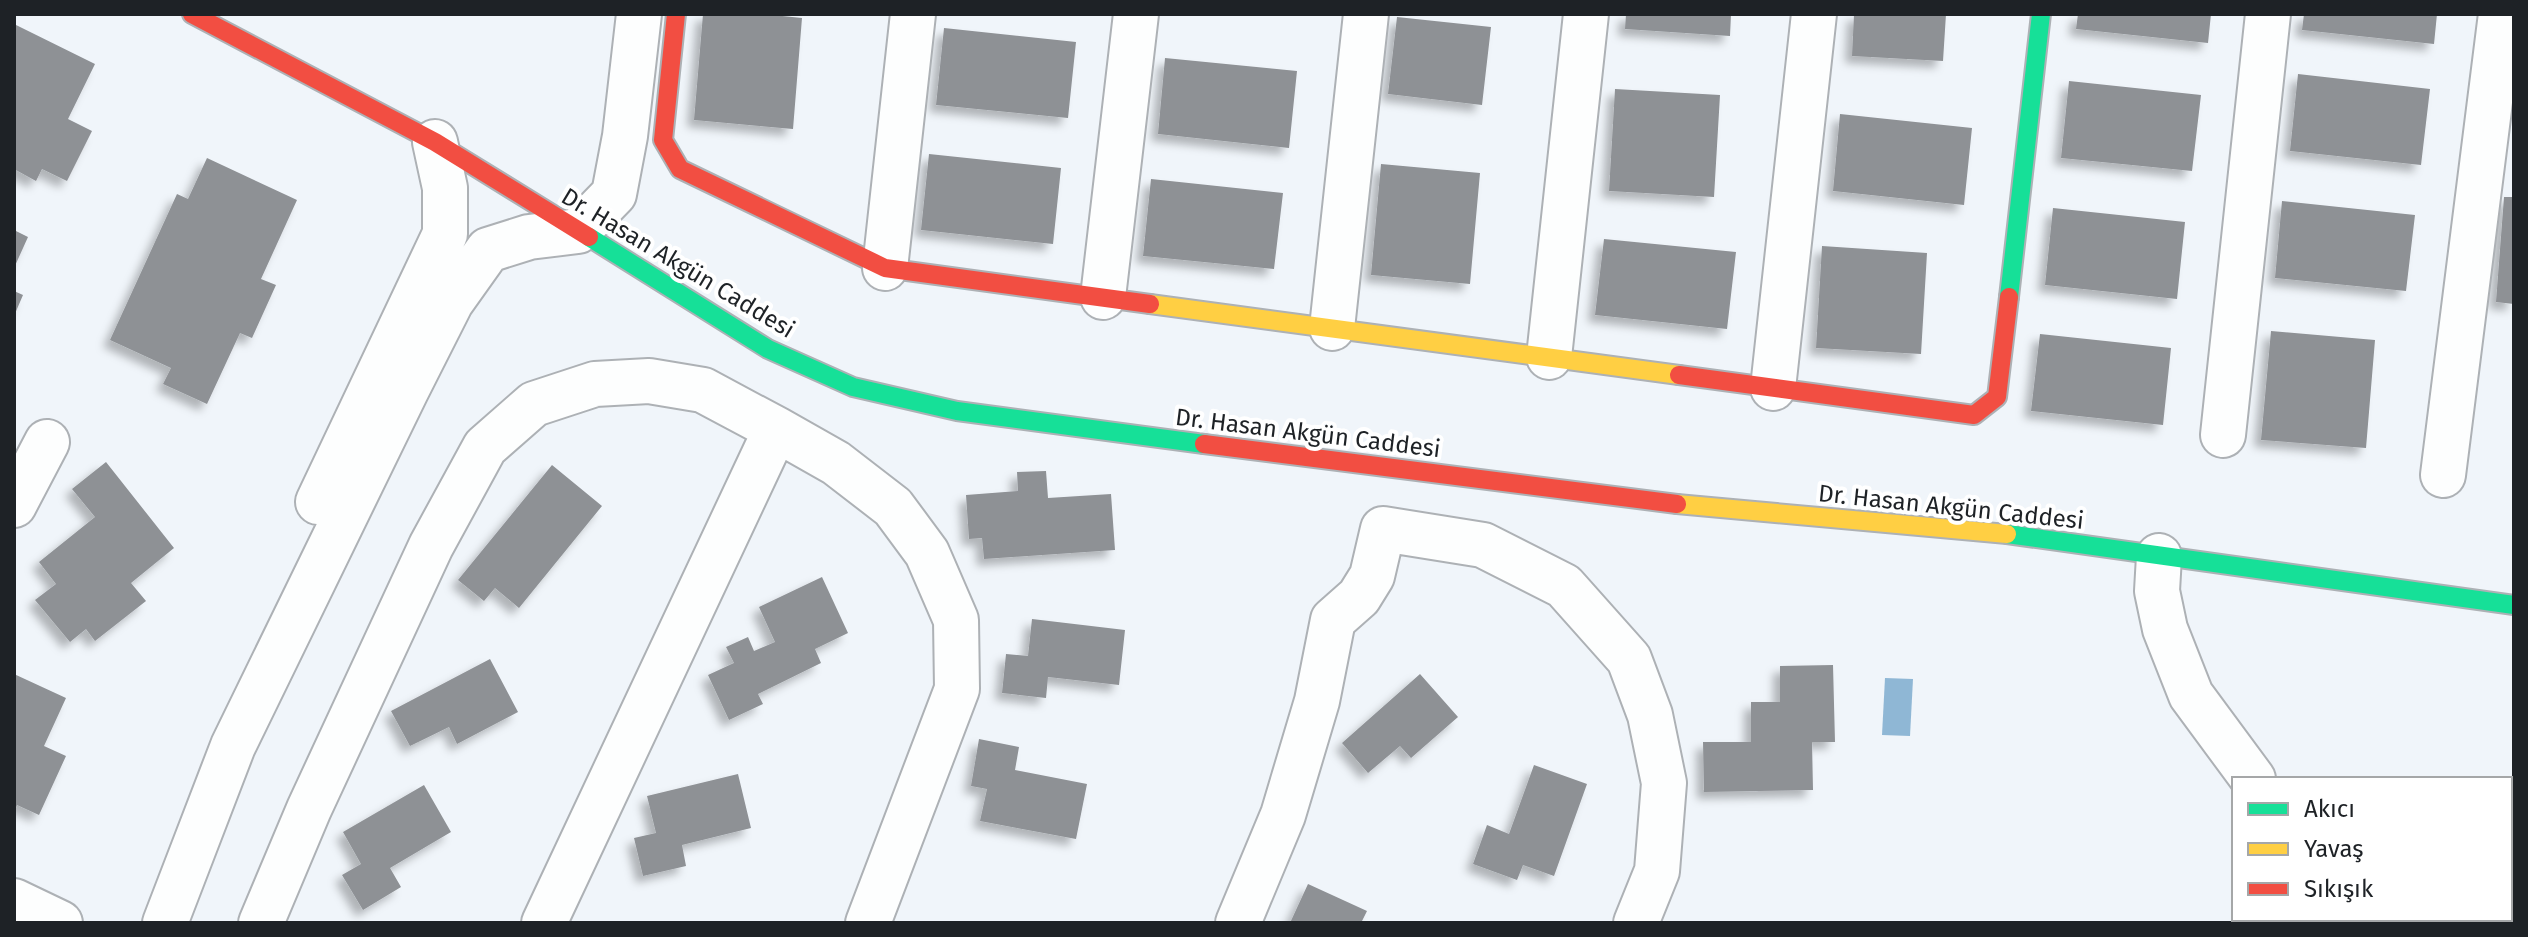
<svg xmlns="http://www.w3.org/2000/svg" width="2528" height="937" viewBox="0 0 2528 937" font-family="'Fira Sans',sans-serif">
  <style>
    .water { fill: #8fb7d5 }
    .building { fill: #8e9195; filter: url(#shadow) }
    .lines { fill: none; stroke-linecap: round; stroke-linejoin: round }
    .street-casing { stroke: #adb1b5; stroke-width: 48 }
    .fast-casing { stroke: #adb1b5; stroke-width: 22 }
    .slow-casing { stroke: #adb1b5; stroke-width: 22 }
    .jam-casing { stroke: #adb1b5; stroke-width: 22 }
    .street { stroke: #fdfefe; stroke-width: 44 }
    .fast { stroke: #16e098; stroke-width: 18 }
    .slow { stroke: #ffcf43; stroke-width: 18 }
    .jam { stroke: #f24e42; stroke-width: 18 }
    .labels { text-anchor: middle; stroke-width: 8; stroke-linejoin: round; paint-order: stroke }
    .street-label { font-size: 24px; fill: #1e2226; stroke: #fff }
  </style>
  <defs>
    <filter id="shadow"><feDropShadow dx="-7" dy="7" stdDeviation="4" flood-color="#0004"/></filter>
  </defs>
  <rect width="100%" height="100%" fill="#f0f5fa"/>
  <path class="water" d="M 1885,678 L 1913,679 L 1910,736 L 1882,735 Z"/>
  <path class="building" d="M 703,14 L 763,14 L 802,18 L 793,129 L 694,120 Z
    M 1626,14 L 1731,14 L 1730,36 L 1625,29 Z
    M 1854,14 L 1946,14 L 1943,61 L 1852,56 Z
    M 2078,14 L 2211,14 L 2208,43 L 2076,29 Z
    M 2304,14 L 2437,14 L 2434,44 L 2302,30 Z
    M 1397,17 L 1491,27 L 1482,105 L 1388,94 Z
    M 14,24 L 95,64 L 68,119 L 92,131 L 67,181 L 42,169 L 36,181 L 14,169 Z
    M 944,28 L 1076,42 L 1068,118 L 936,105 Z
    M 1165,58 L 1297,71 L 1289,148 L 1158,134 Z
    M 2298,74 L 2430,89 L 2421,165 L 2290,151 Z
    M 2069,81 L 2201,95 L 2192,171 L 2061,158 Z
    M 1615,89 L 1720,95 L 1714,197 L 1609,191 Z
    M 1840,114 L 1972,128 L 1964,205 L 1833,191 Z
    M 929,154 L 1061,168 L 1053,244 L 921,230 Z
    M 207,158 L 297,200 L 261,279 L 276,285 L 252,338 L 240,333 L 207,404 L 163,384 L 171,368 L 110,340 L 177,194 L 188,199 Z
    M 1381,164 L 1480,173 L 1470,284 L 1371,275 Z
    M 1151,179 L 1283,193 L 1274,269 L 1143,256 Z
    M 2504,197 L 2514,197 L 2514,304 L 2496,302 Z
    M 2282,201 L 2415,215 L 2406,291 L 2275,278 Z
    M 2053,208 L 2185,222 L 2177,299 L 2045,285 Z
    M 14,230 L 28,237 L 14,268 Z
    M 1604,239 L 1736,252 L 1727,329 L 1595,315 Z
    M 1822,246 L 1927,253 L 1921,354 L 1816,348 Z
    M 14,291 L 23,295 L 14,316 Z
    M 2271,331 L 2375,340 L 2366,448 L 2261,440 Z
    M 2040,334 L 2171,348 L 2163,425 L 2031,411 Z
    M 106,462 L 174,548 L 131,583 L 146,601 L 95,641 L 86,629 L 70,642 L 35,600 L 56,584 L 39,562 L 95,517 L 72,489 Z
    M 552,465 L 602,506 L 519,608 L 495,588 L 484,601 L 458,580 Z
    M 1046,471 L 1048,498 L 1111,494 L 1115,550 L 984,559 L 982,538 L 969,539 L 966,495 L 1018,491 L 1017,472 Z
    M 822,577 L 848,633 L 815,649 L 821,663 L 758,694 L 763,704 L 729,720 L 708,675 L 734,663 L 726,647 L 748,637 L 754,651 L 775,642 L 759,607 Z
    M 1032,619 L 1125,630 L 1119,685 L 1048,677 L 1046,698 L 1002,693 L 1006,654 L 1028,656 Z
    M 490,659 L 518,712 L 457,744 L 449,727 L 410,746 L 391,711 Z
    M 1833,665 L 1835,742 L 1812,742 L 1813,790 L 1704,792 L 1703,742 L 1751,742 L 1751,702 L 1780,702 L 1780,666 Z
    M 14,674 L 66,698 L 44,746 L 66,756 L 39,815 L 17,805 L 14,812 Z
    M 1420,674 L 1458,717 L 1411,758 L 1400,746 L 1368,773 L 1342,743 Z
    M 979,739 L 1019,747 L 1015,770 L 1087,784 L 1076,839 L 980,821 L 987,789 L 971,786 Z
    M 1534,765 L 1587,784 L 1554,876 L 1523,865 L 1517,880 L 1473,864 L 1487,825 L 1509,834 Z
    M 738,774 L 751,828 L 682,845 L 686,866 L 643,876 L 634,838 L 656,833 L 647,796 Z
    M 424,785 L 451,832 L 390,868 L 401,887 L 363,910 L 342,875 L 361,864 L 343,832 Z
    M 1308,884 L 1367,911 L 1361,923 L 1290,923 Z"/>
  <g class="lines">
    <g class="street-casing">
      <path id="street" d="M 885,268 L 913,14
        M 1103,297 L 1136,14
        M 1332,328 L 1366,14
        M 1549,357 L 1586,14
        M 1773,388 L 1814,14
        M 776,429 L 836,463 L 893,507 L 927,553 L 956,620 L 957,689 L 868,923
        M 2223,435 L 2268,14
        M 2443,475 L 2501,14
        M 318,502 L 445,234 L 445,188 L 435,142
        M 14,505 L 47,442
        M 2159,556 L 2157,591 L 2165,629 L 2191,695 L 2253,779
        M 14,901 L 60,923
        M 2356,919 L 2359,923
        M 165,923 L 233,746 L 406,391 L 451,302 L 488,250 L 529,237 L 578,231 L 614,194 L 625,136 L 639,14
        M 261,923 L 309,809 L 431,546 L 485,447 L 534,404 L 595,384 L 649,381 L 703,390 L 776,429 L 544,923
        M 1238,923 L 1283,815 L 1317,701 L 1333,620 L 1359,597 L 1372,576 L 1383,529 L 1483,545 L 1564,586 L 1629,659 L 1650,715 L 1664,783 L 1657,871 L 1636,923"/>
    </g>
    <g class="fast-casing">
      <path id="fast" d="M 589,237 L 768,349 L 853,387 L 957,411 L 1204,444
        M 2009,297 L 2041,14
        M 2007,534 L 2514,605"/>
    </g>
    <g class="slow-casing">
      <path id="slow" d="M 1150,304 L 1679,375
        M 1677,504 L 2007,534"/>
    </g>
    <g class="jam-casing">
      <path id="jam" d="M 192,14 L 435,142 L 589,237
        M 676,14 L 663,140 L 680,169 L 885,268 L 1150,304
        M 1679,375 L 1974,415 L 1997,397 L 2009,297
        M 1204,444 L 1677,504"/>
    </g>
    <use href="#street" class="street"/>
    <use href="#fast" class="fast"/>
    <use href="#slow" class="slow"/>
    <use href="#jam" class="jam"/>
  </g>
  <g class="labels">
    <g class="street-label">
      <text transform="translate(678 263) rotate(31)" y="8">Dr. Hasan Akgün Caddesi</text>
      <text transform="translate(1308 433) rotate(7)" y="8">Dr. Hasan Akgün Caddesi</text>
      <text transform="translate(1951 507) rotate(6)" y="8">Dr. Hasan Akgün Caddesi</text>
    </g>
  </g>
  <rect width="2528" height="937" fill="none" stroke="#1e2226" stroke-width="32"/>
  <rect x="2232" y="777" width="280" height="144" fill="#ffffff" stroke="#a5a7a8" stroke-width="2"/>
  <rect x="2248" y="803" width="40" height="12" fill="#16e098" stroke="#a5a7a8" stroke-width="2"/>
  <text x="2304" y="817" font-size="24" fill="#1e2226">Akıcı</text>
  <rect x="2248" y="843" width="40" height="12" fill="#ffcf43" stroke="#a5a7a8" stroke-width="2"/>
  <text x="2304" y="857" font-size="24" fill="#1e2226">Yavaş</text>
  <rect x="2248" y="883" width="40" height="12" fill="#f24e42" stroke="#a5a7a8" stroke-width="2"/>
  <text x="2304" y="897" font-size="24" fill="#1e2226">Sıkışık</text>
</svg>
